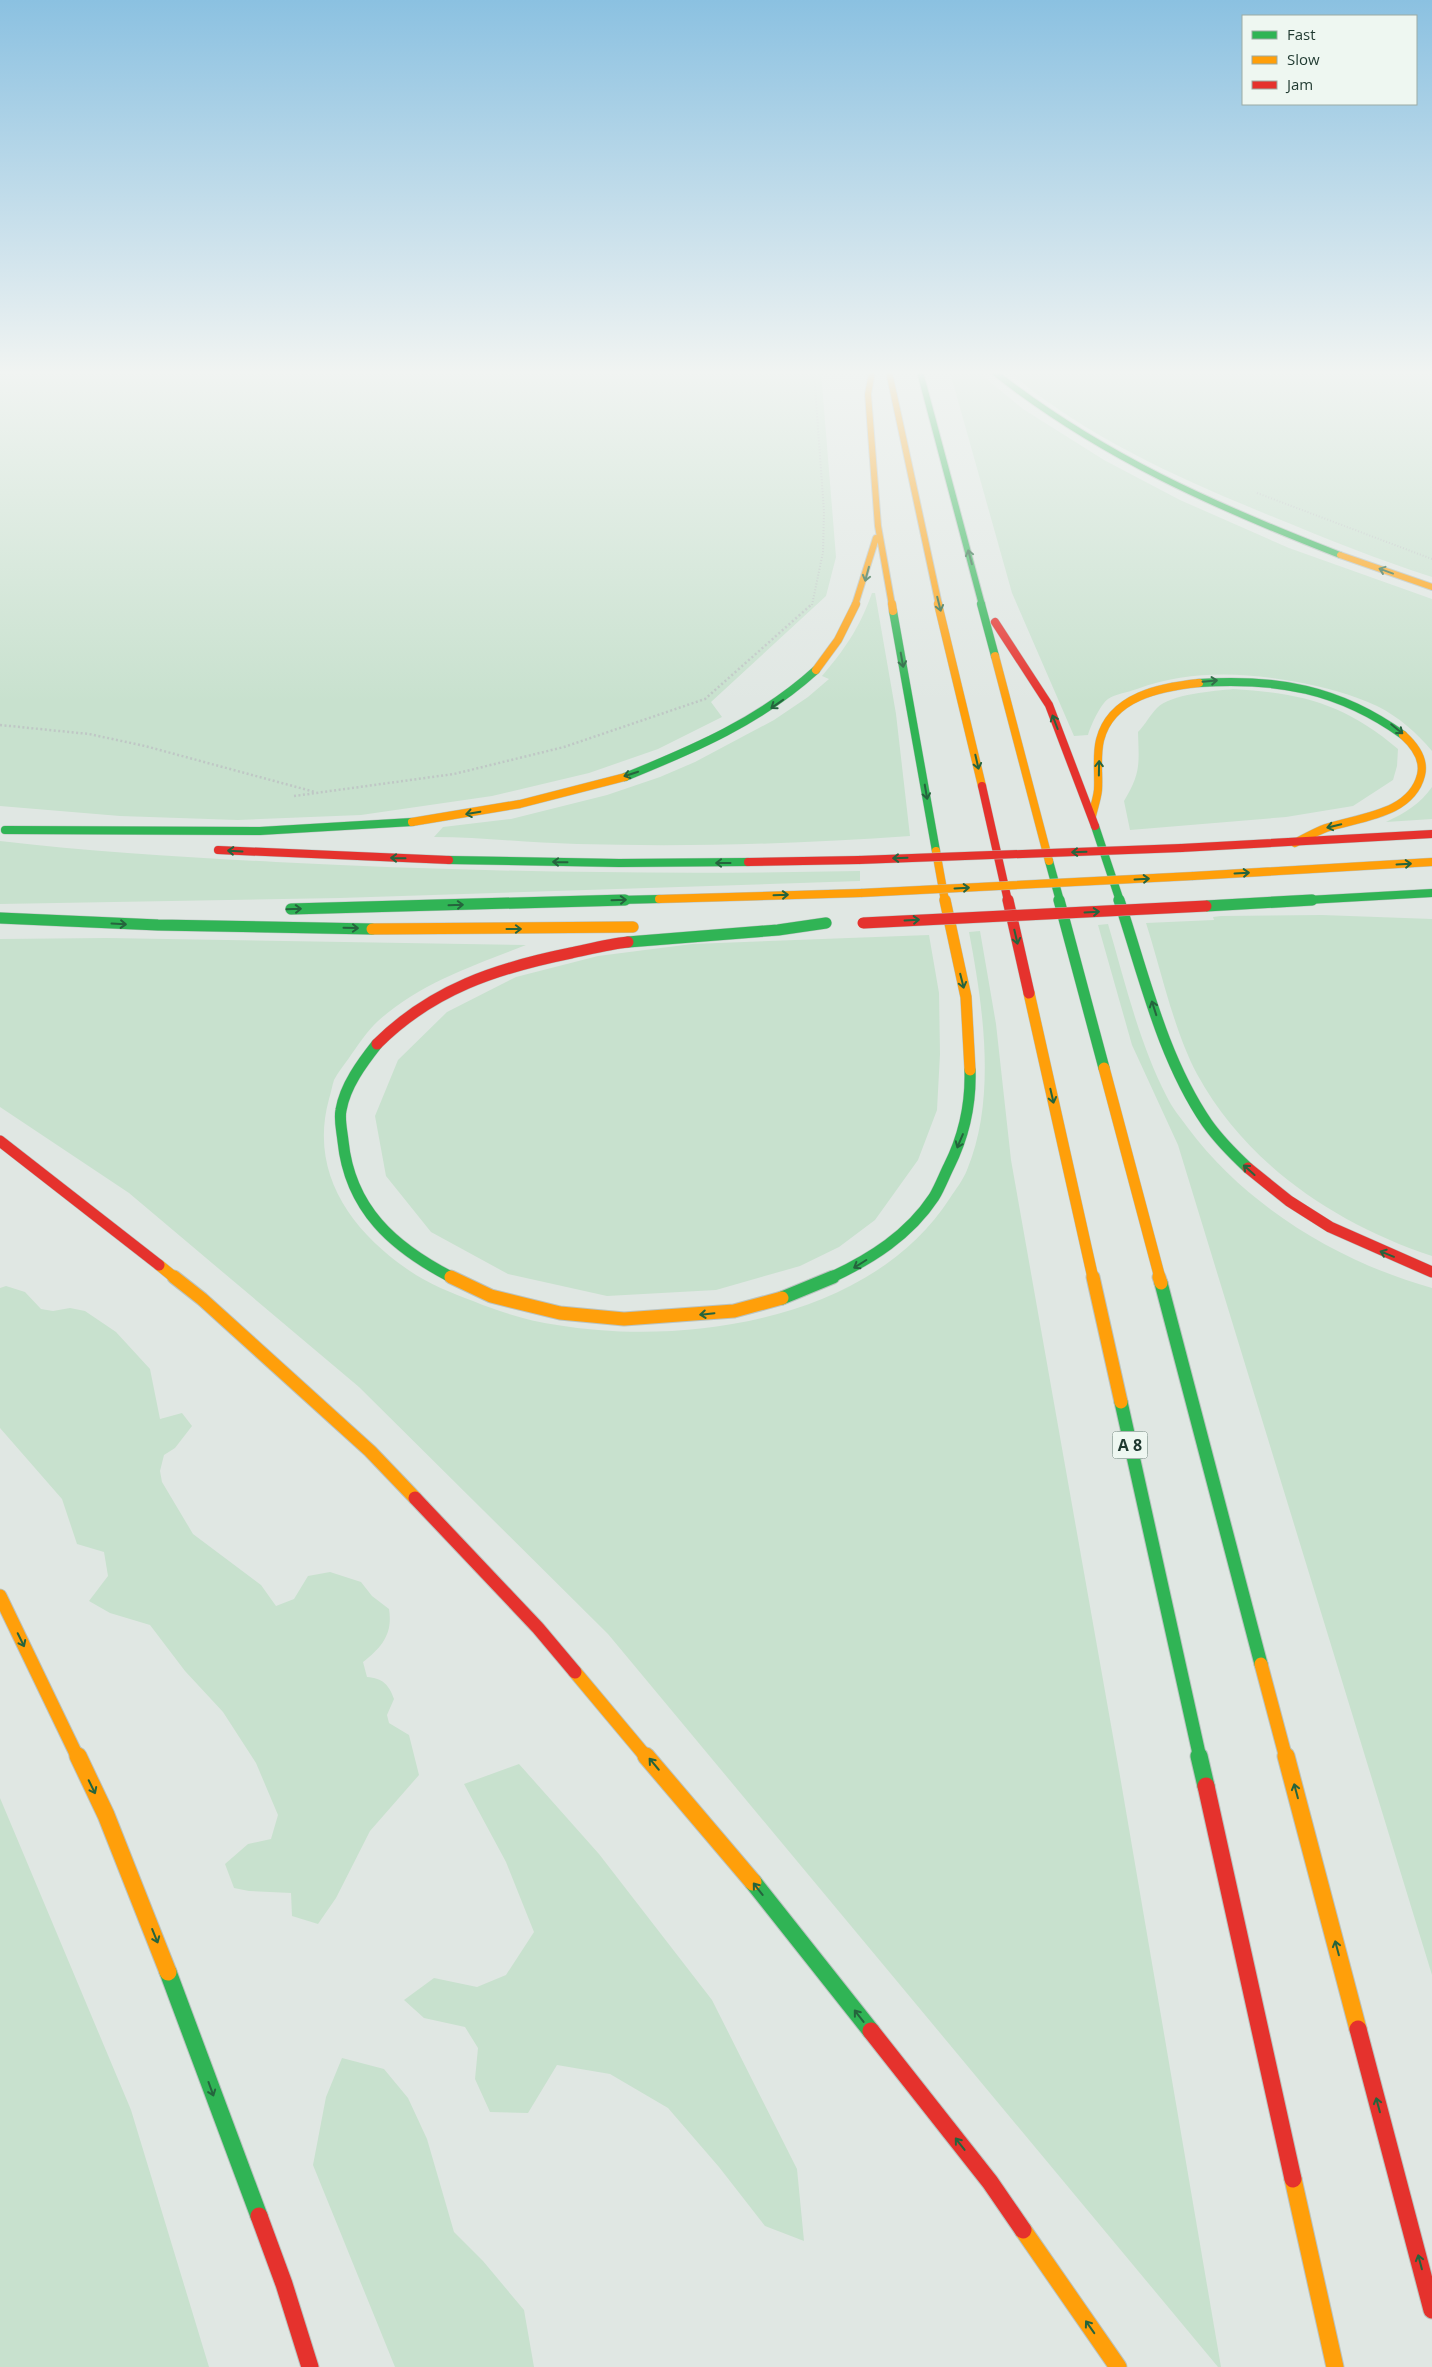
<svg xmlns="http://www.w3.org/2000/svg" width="1432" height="2367" viewBox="0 0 1432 2367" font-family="'Open Sans',sans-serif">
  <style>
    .green { fill: #c8e1ce }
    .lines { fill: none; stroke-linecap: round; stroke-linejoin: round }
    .fast-far4-casing { stroke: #bac3c0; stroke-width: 8 }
    .fast-far3-casing { stroke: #bac3c0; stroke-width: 9 }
    .fast-far2-casing { stroke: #bac3c0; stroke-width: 12 }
    .fast-far1-casing { stroke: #bac3c0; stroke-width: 15 }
    .fast-casing { stroke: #bac3c0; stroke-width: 19 }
    .slow-far4-casing { stroke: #bac3c0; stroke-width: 8 }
    .slow-far3-casing { stroke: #bac3c0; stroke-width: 9 }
    .slow-far2-casing { stroke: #bac3c0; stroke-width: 12 }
    .slow-far1-casing { stroke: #bac3c0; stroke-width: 15 }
    .slow-casing { stroke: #bac3c0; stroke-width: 19 }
    .jam-far3-casing { stroke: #bac3c0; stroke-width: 9 }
    .jam-far2-casing { stroke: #bac3c0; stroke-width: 12 }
    .jam-far1-casing { stroke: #bac3c0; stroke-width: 15 }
    .jam-casing { stroke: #bac3c0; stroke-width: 19 }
    .path-far1 { stroke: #bfc7c5; stroke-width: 2; stroke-dasharray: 1 2; stroke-linecap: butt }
    .path { stroke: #bfc7c5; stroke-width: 2.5; stroke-dasharray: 2 2.5; stroke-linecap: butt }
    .fast-far4 { stroke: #30b455; stroke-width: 6 }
    .fast-far3 { stroke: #30b455; stroke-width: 8 }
    .fast-far2 { stroke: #30b455; stroke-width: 11 }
    .fast-far1 { stroke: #30b455; stroke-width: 13 }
    .fast { stroke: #30b455; stroke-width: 17 }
    .slow-far4 { stroke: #ff9f0a; stroke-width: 6 }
    .slow-far3 { stroke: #ff9f0a; stroke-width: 8 }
    .slow-far2 { stroke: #ff9f0a; stroke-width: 11 }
    .slow-far1 { stroke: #ff9f0a; stroke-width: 13 }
    .slow { stroke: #ff9f0a; stroke-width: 17 }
    .jam-far3 { stroke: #e5322d; stroke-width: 8 }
    .jam-far2 { stroke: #e5322d; stroke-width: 11 }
    .jam-far1 { stroke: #e5322d; stroke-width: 13 }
    .jam { stroke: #e5322d; stroke-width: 17 }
    .slow-bridge-casing { stroke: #bac3c0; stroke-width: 9; stroke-linecap: butt }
    .jam-bridge-far1-casing { stroke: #bac3c0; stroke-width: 9; stroke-linecap: butt }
    .jam-bridge-casing { stroke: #bac3c0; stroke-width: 12; stroke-linecap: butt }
    .slow-bridge { stroke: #ff9f0a; stroke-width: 8 }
    .jam-bridge-far1 { stroke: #e5322d; stroke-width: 8 }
    .jam-bridge { stroke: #e5322d; stroke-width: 11 }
    .oneway { stroke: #25643d }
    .labels { text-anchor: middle; stroke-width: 5; stroke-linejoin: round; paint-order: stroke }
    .shield { fill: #eef7f1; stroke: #5d726a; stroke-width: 1 }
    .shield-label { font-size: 16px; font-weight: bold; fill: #1f3930 }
  </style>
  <rect width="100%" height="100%" fill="#e0e7e3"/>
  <path class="green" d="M 0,372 L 821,372 L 836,557 L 826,596 L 711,702 L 722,717 L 658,749 L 589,773 L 492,796 L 361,815 L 238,820 L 120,816 L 0,806 Z
    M 950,372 L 978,372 L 1023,409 L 1104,460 L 1180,500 L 1289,548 L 1432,599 L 1432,751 C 1417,733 1399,717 1377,706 C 1351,694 1325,687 1297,682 C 1242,672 1190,670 1137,689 C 1129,692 1115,694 1108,699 C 1100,705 1091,725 1088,735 L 1074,736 L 1012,593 Z
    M 1009,372 L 1432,372 L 1432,577 C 1379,560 1327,539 1276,518 C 1182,480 1087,438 1009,372 Z
    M 872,593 L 875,593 L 896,714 L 910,836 C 800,844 688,847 577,844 C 529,843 481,837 434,837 L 443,827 L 511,819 L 607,795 L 660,777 L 695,762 L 774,720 L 808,697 L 829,679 L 822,676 C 845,649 860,627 872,593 Z
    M 1233,689 C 1302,693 1345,704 1398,749 L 1397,766 L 1393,780 L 1353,806 L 1286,817 L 1130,830 L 1124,801 C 1141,773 1139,764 1138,732 C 1145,725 1150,715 1157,708 C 1170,694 1215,691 1233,689 Z
    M 1432,787 L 1432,819 L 1386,822 C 1405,813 1420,804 1432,787 Z
    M 0,841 C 91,852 184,857 276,862 C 471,872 665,875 860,871 L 860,881 L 340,898 L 0,904 Z
    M 1322,915 L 1432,919 L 1432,1256 C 1336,1224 1247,1165 1197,1074 C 1174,1031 1161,970 1146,923 L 1214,920 L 1213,917 L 1221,916 Z
    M 1108,924 C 1125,982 1139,1043 1167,1097 C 1172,1108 1181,1118 1188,1128 C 1246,1206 1339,1262 1432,1288 L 1432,1975 L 1178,1145 L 1132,1045 L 1098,925 Z
    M 980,931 L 996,1024 L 1011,1160 L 1120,1776 L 1221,2367 L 1218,2367 L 608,1634 L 359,1387 L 129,1193 L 0,1107 L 0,939 L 107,938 L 526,945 C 475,965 420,983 378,1021 C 367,1031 358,1045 349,1058 C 344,1065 338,1072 334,1080 C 332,1086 331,1093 329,1099 C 309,1172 350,1229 407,1269 C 427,1283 451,1293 473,1301 C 500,1312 528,1321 557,1325 C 688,1347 873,1319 950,1198 C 956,1189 963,1180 967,1170 C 997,1098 983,1006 969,932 Z
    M 929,935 L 939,993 L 940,1054 L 937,1110 L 918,1160 L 875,1220 L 839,1247 L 800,1266 L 716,1290 L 607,1296 L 508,1274 L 431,1232 L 386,1176 L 375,1116 L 398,1060 L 447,1012 L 516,977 L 598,956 L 692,944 Z
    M 6,1286 L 25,1292 L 41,1309 L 53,1311 L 70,1308 L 85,1311 L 116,1332 L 150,1369 L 160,1419 L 182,1413 L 192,1426 L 175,1448 L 164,1455 L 160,1471 L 162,1482 L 193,1534 L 261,1585 L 276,1606 L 294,1599 L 308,1576 L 330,1572 L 361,1582 L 372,1596 L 389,1609 C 393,1634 382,1647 363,1662 L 367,1677 C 383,1678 389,1685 394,1699 L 387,1715 L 389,1723 L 409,1735 L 419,1775 L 370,1831 L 336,1898 L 318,1924 L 292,1916 L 291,1893 L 249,1891 L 234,1888 L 225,1864 L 248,1844 L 271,1839 L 278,1815 L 256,1763 L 223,1712 L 185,1671 L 150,1625 L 110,1613 L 89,1601 L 108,1576 L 104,1552 L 77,1544 L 62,1499 L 0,1428 L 0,1288 Z
    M 519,1764 L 599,1854 L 712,2000 L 797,2169 L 804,2241 L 765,2226 L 719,2167 L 668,2108 L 610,2074 L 557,2065 L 528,2113 L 490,2112 L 475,2079 L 478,2048 L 465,2027 L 424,2018 L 404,2000 L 434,1978 L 477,1987 L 506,1975 L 534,1932 L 506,1862 L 464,1784 Z
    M 0,1798 L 131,2110 L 209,2367 L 0,2367 Z
    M 342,2058 L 384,2069 L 408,2098 L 427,2139 L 454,2232 L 483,2261 L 524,2310 L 534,2367 L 395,2367 L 313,2165 L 326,2097 Z"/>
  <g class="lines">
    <g class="fast-far4-casing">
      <path id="fast-far4" d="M 920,372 L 982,605
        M 994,372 C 1101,456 1214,506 1340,555"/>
    </g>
    <g class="fast-far3-casing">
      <path id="fast-far3" d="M 981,604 L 995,656
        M 893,611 L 936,851
        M 1199,683 C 1277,678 1339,689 1403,735
        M 625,777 C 694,749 760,721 816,670
        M 1095,826 L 1120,901
        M 5,830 L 260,831 L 412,822
        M 449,860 L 619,863 L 748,862
        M 1049,861 L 1060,901
        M 579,901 L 659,899
        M 1290,901 L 1432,893"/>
    </g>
    <g class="fast-far2-casing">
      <path id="fast-far2" d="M 1059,900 L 1104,1068
        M 1119,900 C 1144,975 1162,1057 1207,1123 C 1219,1140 1233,1154 1248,1168
        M 1206,906 L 1312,900
        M 291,909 L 625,900
        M 0,918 L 158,925 L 372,929
        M 628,942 L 778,930 L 826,923
        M 377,1044 C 362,1063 345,1086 341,1110 C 339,1120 342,1131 343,1141 C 350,1209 393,1247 451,1277
        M 830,1278 C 871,1259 909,1235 934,1197 C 940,1187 944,1176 949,1166 C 964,1136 971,1103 970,1070"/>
    </g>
    <g class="fast-far1-casing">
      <path id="fast-far1" d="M 1161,1283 L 1261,1664
        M 782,1298 L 833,1277
        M 1121,1402 L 1200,1758"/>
    </g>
    <g class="fast-casing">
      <path id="fast" d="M 1199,1756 L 1206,1786
        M 753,1882 L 871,2031
        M 168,1972 L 259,2216"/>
    </g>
    <g class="slow-far4-casing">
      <path id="slow-far4" d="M 872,372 L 868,394 L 878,526 L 892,605
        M 889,372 L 939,605
        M 1340,555 L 1432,587
        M 855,605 L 876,538"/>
    </g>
    <g class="slow-far3-casing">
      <path id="slow-far3" d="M 892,604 L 893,611
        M 938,604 L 982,786
        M 995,656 L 1049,861
        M 816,670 L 838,640 L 856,604
        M 1092,816 C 1094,807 1097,799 1098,790 C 1099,773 1096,756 1100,740 C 1111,696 1161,687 1199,683
        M 412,822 L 520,804 L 625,777
        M 1295,843 C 1305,838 1315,832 1326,828 C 1359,817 1411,815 1421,775 C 1425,759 1414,745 1403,735
        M 936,851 L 945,901
        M 1193,876 L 1432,862
        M 659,899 L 861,893"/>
    </g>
    <g class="slow-far2-casing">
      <path id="slow-far2" d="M 945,900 L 966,997 L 970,1070
        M 372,929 L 633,927
        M 1029,993 L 1093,1278
        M 1104,1068 L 1160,1278
        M 159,1265 L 175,1278
        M 451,1277 L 453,1278"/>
    </g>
    <g class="slow-far1-casing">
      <path id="slow-far1" d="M 174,1277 L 202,1299 L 370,1451 L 415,1498
        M 451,1277 L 491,1296 L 560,1313 L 624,1319 L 734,1311 L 782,1298
        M 1093,1277 L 1121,1402
        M 1159,1277 L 1161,1283
        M 0,1596 L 78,1758
        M 1261,1664 L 1286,1758
        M 575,1672 L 647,1758"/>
    </g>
    <g class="slow-casing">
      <path id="slow" d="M 78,1756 L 106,1815 L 168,1972
        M 646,1756 L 753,1882
        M 1286,1756 L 1358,2029
        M 1293,2179 L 1335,2367
        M 1023,2230 L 1118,2367"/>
    </g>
    <g class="jam-far3-casing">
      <path id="jam-far3" d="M 995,622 L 1049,705 L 1095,826
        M 982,786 L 1008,901
        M 1181,848 L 1432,834
        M 218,850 L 449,860
        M 748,862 L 859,860"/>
    </g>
    <g class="jam-far2-casing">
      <path id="jam-far2" d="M 1008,900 L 1029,993
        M 377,1044 C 432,989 497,968 571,953 C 590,949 609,944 628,942
        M 0,1141 L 159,1265
        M 1248,1168 L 1289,1201 L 1330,1227 L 1432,1272"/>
    </g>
    <g class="jam-far1-casing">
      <path id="jam-far1" d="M 415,1498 L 538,1628 L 575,1672"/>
    </g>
    <g class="jam-casing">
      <path id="jam" d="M 1206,1786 L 1293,2179
        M 1358,2029 L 1432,2310
        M 871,2031 L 990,2182 L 1023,2230
        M 259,2216 L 284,2284 L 310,2367"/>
    </g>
    <path class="path-far1" d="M 1257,493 L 1432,559
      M 812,605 L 823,552 L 824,512 L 814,372"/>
    <path class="path" d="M 0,725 L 89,734 L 145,746 L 315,792
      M 294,796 L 454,774 L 564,747 L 705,699 L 812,604"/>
    <use href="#fast-far4" class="fast-far4"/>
    <use href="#fast-far3" class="fast-far3"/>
    <use href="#fast-far2" class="fast-far2"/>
    <use href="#fast-far1" class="fast-far1"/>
    <use href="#fast" class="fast"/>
    <use href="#slow-far4" class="slow-far4"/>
    <use href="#slow-far3" class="slow-far3"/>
    <use href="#slow-far2" class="slow-far2"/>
    <use href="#slow-far1" class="slow-far1"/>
    <use href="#slow" class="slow"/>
    <use href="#jam-far3" class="jam-far3"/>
    <use href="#jam-far2" class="jam-far2"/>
    <use href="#jam-far1" class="jam-far1"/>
    <use href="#jam" class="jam"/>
    <g class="slow-bridge-casing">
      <path id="slow-bridge" d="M 861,893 L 1193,876"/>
    </g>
    <g class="jam-bridge-far1-casing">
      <path id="jam-bridge-far1" d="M 859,860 L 1181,848"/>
    </g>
    <g class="jam-bridge-casing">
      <path id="jam-bridge" d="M 863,923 L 1206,906"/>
    </g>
    <use href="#slow-bridge" class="slow-bridge"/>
    <use href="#jam-bridge-far1" class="jam-bridge-far1"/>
    <use href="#jam-bridge" class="jam-bridge"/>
  </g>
  <defs><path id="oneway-shaft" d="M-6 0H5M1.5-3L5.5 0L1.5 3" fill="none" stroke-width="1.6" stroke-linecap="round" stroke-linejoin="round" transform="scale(1.25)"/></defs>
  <g class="oneway">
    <use href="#oneway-shaft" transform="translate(970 557) rotate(-105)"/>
    <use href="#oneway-shaft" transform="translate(1386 571) rotate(-160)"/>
    <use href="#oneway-shaft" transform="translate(867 574) rotate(105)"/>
    <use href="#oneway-shaft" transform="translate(939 604) rotate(76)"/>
    <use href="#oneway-shaft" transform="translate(902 660) rotate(80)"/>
    <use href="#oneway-shaft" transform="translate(1210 681) rotate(-5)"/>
    <use href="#oneway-shaft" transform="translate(777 704) rotate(145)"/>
    <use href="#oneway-shaft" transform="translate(1055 722) rotate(-111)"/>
    <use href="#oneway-shaft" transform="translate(1397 729) rotate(39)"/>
    <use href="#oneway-shaft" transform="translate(977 762) rotate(77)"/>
    <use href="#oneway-shaft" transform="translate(1099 768) rotate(-89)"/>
    <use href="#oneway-shaft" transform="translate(631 774) rotate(162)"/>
    <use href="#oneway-shaft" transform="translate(926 792) rotate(80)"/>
    <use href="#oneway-shaft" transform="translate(473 813) rotate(170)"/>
    <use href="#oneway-shaft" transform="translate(1334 826) rotate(166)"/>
    <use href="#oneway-shaft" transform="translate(235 851) rotate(-177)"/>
    <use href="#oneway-shaft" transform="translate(1079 852) rotate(178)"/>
    <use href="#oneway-shaft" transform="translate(398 858) rotate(-179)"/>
    <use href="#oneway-shaft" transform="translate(900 858) rotate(178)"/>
    <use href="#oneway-shaft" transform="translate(560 862) rotate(-179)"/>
    <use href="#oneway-shaft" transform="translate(723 863) rotate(-180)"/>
    <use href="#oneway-shaft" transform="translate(1404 864) rotate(-3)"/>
    <use href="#oneway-shaft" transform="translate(1242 873) rotate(-3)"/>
    <use href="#oneway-shaft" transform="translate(1142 879) rotate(-3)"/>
    <use href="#oneway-shaft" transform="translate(962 888) rotate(-3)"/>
    <use href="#oneway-shaft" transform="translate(781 895) rotate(-2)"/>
    <use href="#oneway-shaft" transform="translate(619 900) rotate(-2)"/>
    <use href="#oneway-shaft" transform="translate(456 905) rotate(-2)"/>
    <use href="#oneway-shaft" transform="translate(294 909) rotate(-2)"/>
    <use href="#oneway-shaft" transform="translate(1092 912) rotate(-3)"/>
    <use href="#oneway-shaft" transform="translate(912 920) rotate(-3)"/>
    <use href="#oneway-shaft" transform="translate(119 924) rotate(3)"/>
    <use href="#oneway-shaft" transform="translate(351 928) rotate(1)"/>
    <use href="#oneway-shaft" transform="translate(514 929)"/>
    <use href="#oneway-shaft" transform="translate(1016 937) rotate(77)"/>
    <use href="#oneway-shaft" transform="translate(962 981) rotate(76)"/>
    <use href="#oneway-shaft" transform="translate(1154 1008) rotate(-108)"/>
    <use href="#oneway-shaft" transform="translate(1052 1096) rotate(77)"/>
    <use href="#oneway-shaft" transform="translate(960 1141) rotate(113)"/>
    <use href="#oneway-shaft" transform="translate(1249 1170) rotate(-138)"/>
    <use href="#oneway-shaft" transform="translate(1387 1254) rotate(-158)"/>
    <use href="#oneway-shaft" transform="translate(860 1264) rotate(148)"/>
    <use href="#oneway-shaft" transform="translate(707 1314) rotate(174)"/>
    <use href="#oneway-shaft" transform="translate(21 1640) rotate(64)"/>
    <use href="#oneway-shaft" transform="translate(654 1764) rotate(-130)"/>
    <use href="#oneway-shaft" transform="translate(92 1787) rotate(64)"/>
    <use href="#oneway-shaft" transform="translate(1296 1791) rotate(-105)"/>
    <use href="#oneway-shaft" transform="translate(758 1889) rotate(-128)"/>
    <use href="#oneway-shaft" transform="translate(155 1936) rotate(68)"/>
    <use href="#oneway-shaft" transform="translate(1337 1948) rotate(-105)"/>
    <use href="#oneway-shaft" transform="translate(859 2016) rotate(-128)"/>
    <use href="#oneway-shaft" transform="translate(211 2089) rotate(70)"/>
    <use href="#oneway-shaft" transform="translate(1378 2105) rotate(-105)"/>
    <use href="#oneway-shaft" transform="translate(960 2144) rotate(-128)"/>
    <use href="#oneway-shaft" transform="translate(1420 2262) rotate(-105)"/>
    <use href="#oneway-shaft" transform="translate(1090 2327) rotate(-125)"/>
  </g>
  <linearGradient id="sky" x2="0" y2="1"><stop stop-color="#8bc1e1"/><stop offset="0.53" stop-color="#f1f4f2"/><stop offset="1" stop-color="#f1f4f2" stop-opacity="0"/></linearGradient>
  <rect width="1432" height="703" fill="url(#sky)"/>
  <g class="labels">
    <rect class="shield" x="1112.5" y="1431.5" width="35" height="27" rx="4"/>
    <g class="shield-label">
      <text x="1130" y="1451">A 8</text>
    </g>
  </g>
  <rect x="1242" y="15" width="175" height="90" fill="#eef7f1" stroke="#9baba4"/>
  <rect x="1252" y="31" width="25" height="8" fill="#30b455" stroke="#9baba4"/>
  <text x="1287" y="40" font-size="15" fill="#1f3930">Fast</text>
  <rect x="1252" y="56" width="25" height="8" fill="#ff9f0a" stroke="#9baba4"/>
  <text x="1287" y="65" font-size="15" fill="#1f3930">Slow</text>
  <rect x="1252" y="81" width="25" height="8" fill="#e5322d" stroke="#9baba4"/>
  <text x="1287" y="90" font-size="15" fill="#1f3930">Jam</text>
</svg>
